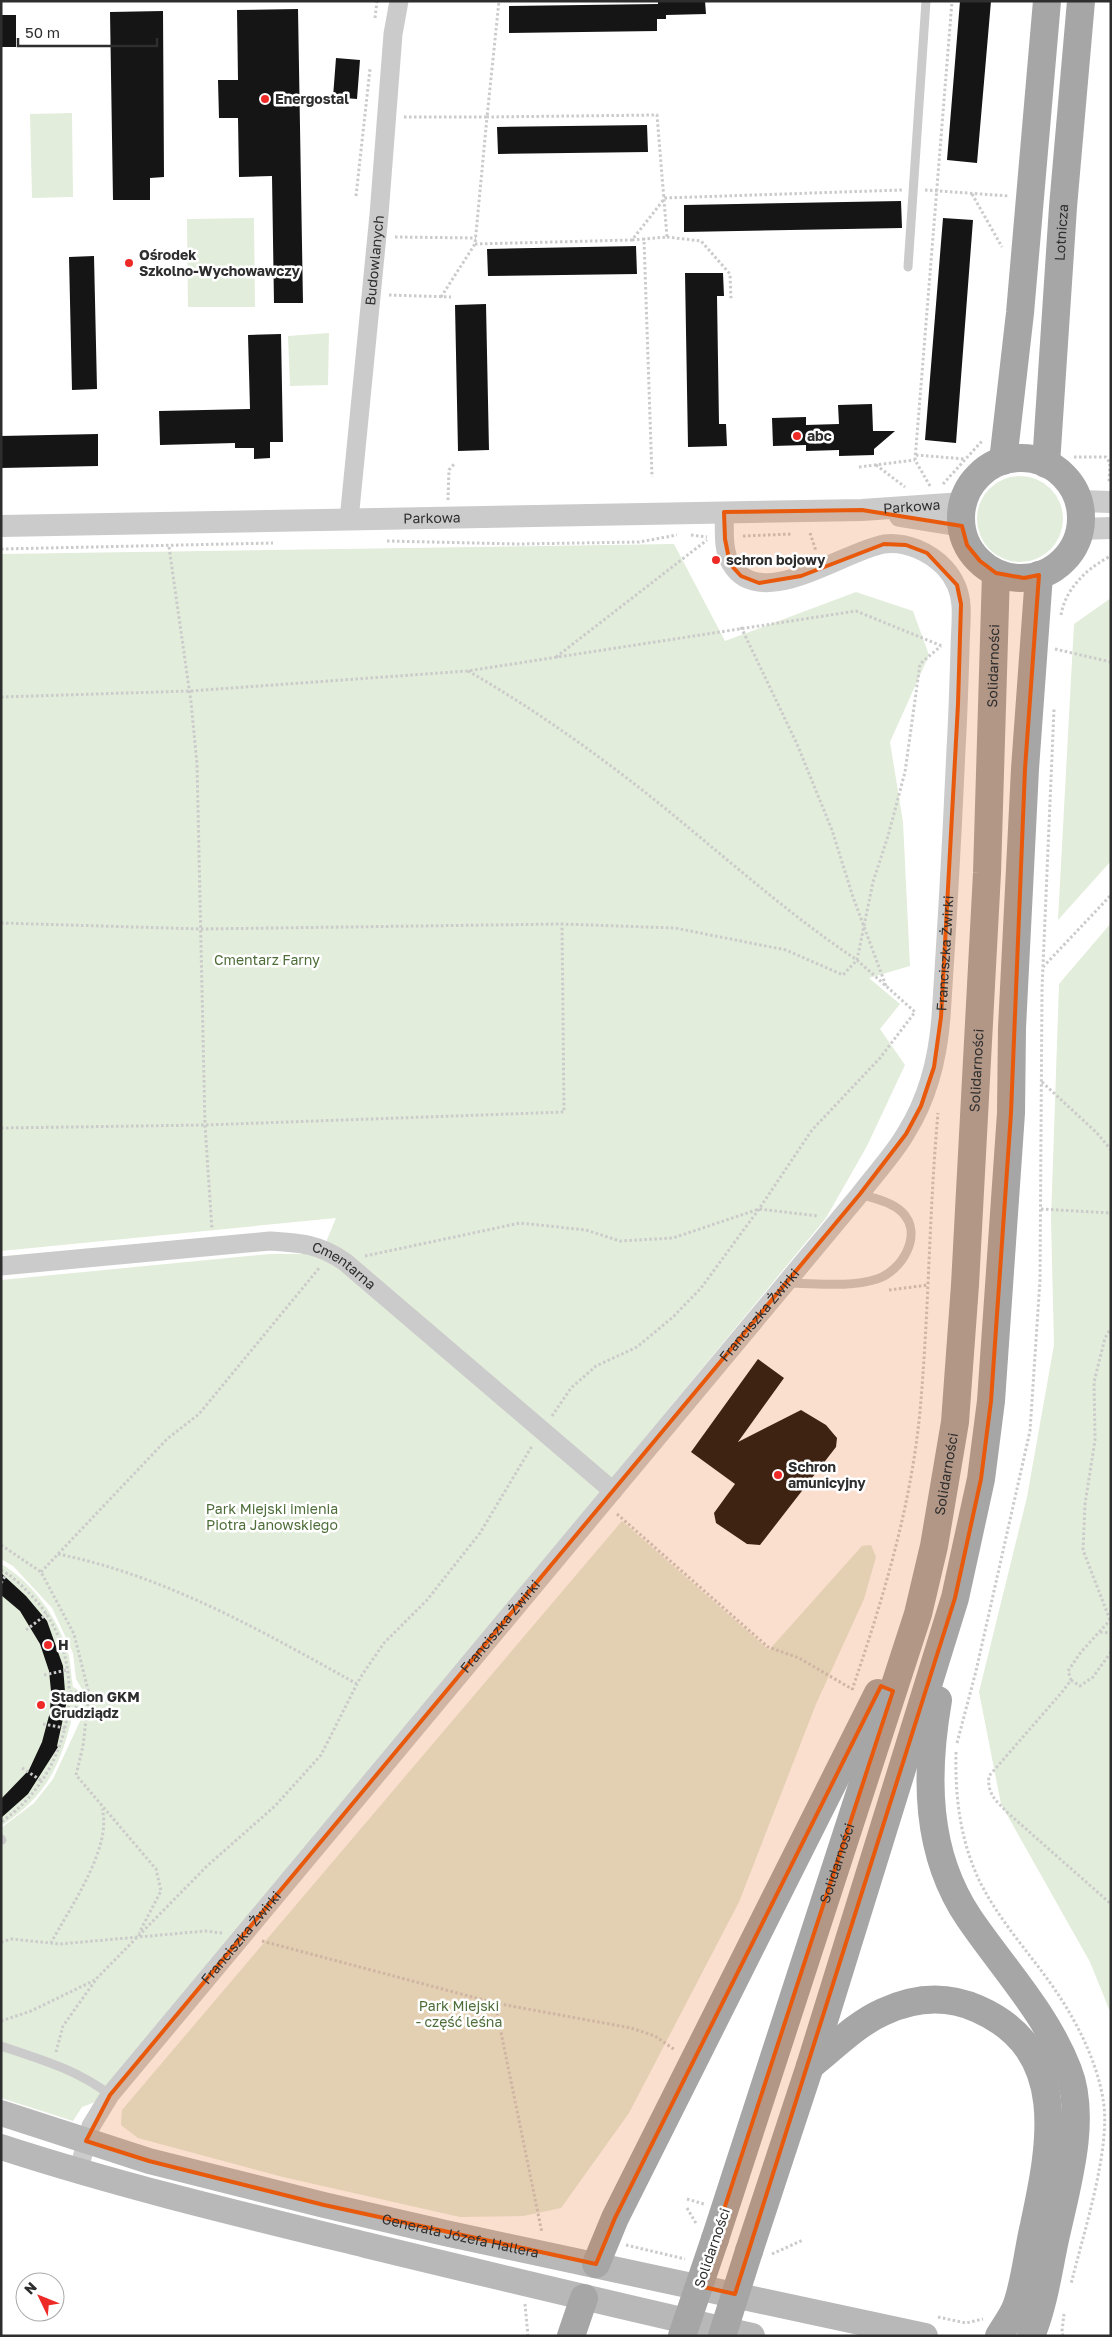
<svg xmlns="http://www.w3.org/2000/svg" width="1112" height="2337" viewBox="0 0 1112 2337" font-family="'Golos Text',sans-serif">
  <style>
    .green { fill: #e3eddb }
    .building { fill: #151515 }
    .lines { fill: none; stroke-linecap: round; stroke-linejoin: round }
    .path { stroke: #cbcbcb; stroke-width: 3; stroke-dasharray: 2.5 2.5; stroke-linecap: butt }
    .service { stroke: #cbcbcb; stroke-width: 9 }
    .minor { stroke: #cbcbcb; stroke-width: 19 }
    .tertiary { stroke: #cbcbcb; stroke-width: 22 }
    .secondary { stroke: #b8b8b8; stroke-width: 26 }
    .primary { stroke: #a6a6a6; stroke-width: 28 }
    .primary-bridge { stroke: #a6a6a6; stroke-width: 28 }
    .marked { fill: #e8590c; fill-opacity: 0.2; stroke: #e8590c; stroke-width: 4; stroke-linejoin: round }
    .poi-dot { fill: #ee2a27; stroke: #fff; stroke-width: 2 }
    .labels { text-anchor: middle; stroke-width: 5; stroke-linejoin: round; paint-order: stroke }
    .poi-label { font-size: 14px; font-weight: bold; fill: #2e2e2e; stroke: #fff; text-anchor: start }
    .street-label { font-size: 14px; fill: #2e2e2e; stroke: #fff }
    .park-label { font-size: 14px; fill: #4d6d39; stroke: #fff }
  </style>
  <rect width="100%" height="100%" fill="#fff"/>
  <path class="green" d="M 72,113 L 73,197 L 32,198 L 30,114 Z
    M 254,218 L 255,307 L 188,307 L 187,219 Z
    M 329,333 L 328,385 L 290,386 L 288,336 Z
    M977 519a43 43 0 1 1 86 0a43 43 0 1 1-86 0Z
    M 674,544 L 725,641 L 856,592 L 913,611 L 929,655 L 890,742 L 903,822 L 910,966 L 869,978 L 900,1004 L 880,1029 L 905,1065 L 867,1146 L 826,1218 L 98,2101 L 82,2107 L 73,2121 L 1,2098 L 1,1828 L 34,1803 L 53,1779 L 81,1719 L 83,1691 L 76,1679 L 73,1653 L 52,1608 L 13,1566 L 1,1559 L 1,1280 L 270,1254 L 321,1254 L 336,1218 L 1,1251 L 1,554 Z
    M 1111,598 L 1111,861 L 1058,920 L 1074,624 Z
    M 1111,923 L 1111,2014 L 1090,1962 L 1001,1804 L 979,1692 L 1027,1497 L 1054,1345 L 1051,1220 L 1059,984 Z
    M 622,1521 L 769,1650 L 862,1546 L 871,1545 L 876,1557 L 864,1599 L 816,1704 L 739,1902 L 629,2113 L 561,2208 L 523,2216 L 460,2217 L 283,2177 L 138,2138 L 121,2125 L 122,2110 Z
    M 1,1564 C 33,1582 60,1621 69,1656 C 71,1666 71,1677 73,1687 L 80,1691 L 79,1718 L 72,1718 C 59,1769 46,1796 1,1826 Z"/>
  <path class="building" d="M 658,1 L 705,1 L 706,14 L 666,15 L 666,19 L 657,19 L 657,31 L 509,33 L 509,6 L 658,4 Z
    M 960,1 L 991,1 L 977,163 L 947,160 Z
    M 298,9 L 303,303 L 274,303 L 272,176 L 239,177 L 238,118 L 219,118 L 218,80 L 238,80 L 237,10 Z
    M 163,11 L 164,177 L 150,178 L 150,200 L 113,200 L 110,12 Z
    M 1,15 L 16,15 L 16,47 L 1,47 Z
    M 336,58 L 360,60 L 357,99 L 333,97 Z
    M 647,125 L 648,152 L 498,154 L 497,127 Z
    M 901,201 L 902,228 L 684,232 L 684,205 Z
    M 943,218 L 973,220 L 956,443 L 925,440 Z
    M 636,246 L 637,274 L 488,276 L 487,249 Z
    M 94,256 L 97,389 L 72,390 L 69,257 Z
    M 685,273 L 723,273 L 724,296 L 717,296 L 719,424 L 726,424 L 727,446 L 688,447 Z
    M 486,304 L 489,450 L 458,451 L 455,305 Z
    M 281,334 L 283,442 L 270,442 L 270,458 L 254,459 L 254,448 L 235,448 L 235,443 L 160,445 L 159,411 L 250,409 L 248,335 Z
    M 872,404 L 873,431 L 895,431 L 874,449 L 874,455 L 839,456 L 839,450 L 806,451 L 806,445 L 773,446 L 772,418 L 806,417 L 806,425 L 839,424 L 838,405 Z
    M 98,434 L 98,466 L 1,468 L 1,436 Z
    M 758,1359 L 784,1378 L 738,1442 L 801,1410 L 826,1425 L 837,1438 L 836,1447 L 760,1545 L 747,1544 L 716,1523 L 714,1513 L 735,1484 L 691,1452 Z
    M 1,1573 L 26,1596 L 47,1621 L 63,1666 L 66,1705 L 57,1746 L 58,1747 L 28,1794 L 1,1818 L 1,1799 L 29,1770 L 42,1742 L 50,1712 L 51,1691 L 49,1671 L 40,1644 L 20,1611 L 1,1595 Z"/>
  <g class="lines">
    <path class="path" d="M 375,18 L 377,1
      M 404,117 L 487,117 L 499,1
      M 925,190 L 1009,196
      M 972,194 L 1002,247
      M 356,196 L 370,69
      M 395,237 L 476,238
      M 667,237 L 701,241 L 730,274 L 731,299
      M 632,240 L 644,239 L 652,477
      M 475,244 L 632,240 L 665,198 L 902,190
      M 389,295 L 451,297
      M 441,297 L 475,244 L 487,117 L 657,115 L 667,237 L 644,239
      M 916,455 L 965,459
      M 1074,457 L 1106,457 L 1110,463 L 1109,483
      M 876,465 L 905,487
      M 859,467 L 915,460
      M 943,484 L 982,441
      M 930,486 L 915,460 L 952,1
      M 448,500 L 449,470 L 454,464
      M 810,533 L 816,551
      M 691,535 L 707,537
      M 743,536 L 791,534
      M 387,541 L 518,544 L 639,542 L 677,535
      M 169,547 L 191,702 L 197,764 L 205,1125 L 212,1230
      M 1,549 L 273,543
      M 1061,615 C 1065,589 1088,567 1111,556
      M 741,627 L 797,744 L 832,830 L 853,897 L 886,986
      M 1055,649 L 1111,662
      M 556,657 L 707,540
      M 468,671 C 524,703 577,740 628,779 C 705,838 776,906 857,960 L 873,882 L 888,836 L 905,772 L 920,664 L 941,646
      M 1,697 L 190,691 L 467,671 L 856,611 L 942,646
      M 1,923 L 201,929 L 562,924 L 675,928 L 786,950 L 843,975 L 857,960 L 915,1012 L 880,1058 L 812,1130 L 759,1209 L 701,1288 L 673,1317 L 637,1347 L 596,1366 L 571,1388 L 552,1416
      M 1043,967 L 1111,895
      M 1042,1082 L 1097,1133 L 1111,1150
      M 1,1128 L 205,1125 L 564,1112 L 562,924
      M 1041,1209 L 1111,1213
      M 365,1256 L 520,1223 L 586,1230 L 620,1241 L 673,1238 L 759,1209 L 818,1216
      M 889,1290 L 928,1285
      M 617,1514 L 768,1647 L 799,1658 L 852,1689
      M 1,1545 L 41,1572 L 74,1634 L 89,1694 L 83,1746 L 76,1775 L 156,1869 L 161,1891 L 139,1933
      M 58,1554 C 166,1576 262,1631 357,1684
      M 1,1570 C 11,1575 20,1584 28,1592 C 95,1657 76,1771 1,1822
      M 41,1572 L 167,1439 L 199,1414 L 320,1267
      M 1,1583 L 7,1573
      M 1111,1619 L 1081,1652 L 1068,1671 L 1071,1680 L 1062,1692 L 989,1776 C 987,1794 996,1801 1008,1813 L 1111,1904
      M 1110,1620 L 1083,1550 L 1085,1504 L 1095,1440 L 1094,1382 L 1105,1338 L 1111,1328
      M 26,1630 L 47,1614
      M 1100,1632 L 1111,1633
      M 44,1675 L 67,1670
      M 1071,1680 L 1080,1686 L 1093,1677 L 1111,1652
      M 852,1690 C 883,1599 911,1507 920,1411 C 929,1312 929,1212 938,1113
      M 70,1692 L 76,1692 L 76,1720
      M 43,1724 L 65,1728
      M 957,1743 L 976,1671 L 1030,1431 L 1040,1280 L 1042,989 L 1054,709
      M 956,1752 C 955,1797 960,1839 979,1880 C 996,1915 1023,1946 1046,1977 C 1071,2011 1096,2056 1103,2099 C 1112,2146 1083,2235 1071,2284
      M 22,1768 L 42,1781
      M 262,1941 L 495,2003 L 631,2028 L 655,2036 L 675,2050
      M 1,1942 L 12,1939 L 60,1944 L 205,1931 L 222,1933
      M 51,1943 C 69,1909 113,1847 102,1809
      M 495,2003 L 542,2233
      M 1,2021 L 31,2011 L 97,1979
      M 56,2052 L 63,2026 L 97,1978 L 207,1866 L 275,1806 L 321,1755 L 360,1678 L 384,1643 L 427,1600 L 480,1533 L 532,1446
      M 687,2199 L 704,2204
      M 687,2208 L 697,2225
      M 626,2245 L 685,2259
      M 772,2254 L 803,2240
      M 525,2304 L 528,2336
      M 938,2317 L 966,2323 L 983,2319
      M 1063,2336 L 1062,2331 L 1064,2314"/>
    <path class="service" d="M 908,267 L 926,1
      M 786,1283 C 816,1283 848,1288 877,1279 C 902,1271 924,1234 902,1212 C 890,1201 875,1199 860,1194
      M 1,1839 L 2,1840
      M 1,2046 C 40,2059 78,2070 110,2095"/>
    <g class="minor">
      <path id="s1" d="M 349,520 L 379,215 L 393,34 L 399,1"/>
      <path id="s2" d="M 1,1266 L 270,1241 C 301,1243 319,1244 345,1262 L 613,1491"/>
      <path id="s3" d="M 78,2172 L 91,2126 L 110,2095 L 860,1194 C 875,1174 894,1154 906,1133 C 928,1098 938,1057 941,1017 C 947,927 952,838 956,749 C 958,716 959,683 960,650 C 960,635 962,620 961,605 C 960,591 954,578 945,568 C 930,552 906,541 884,544 C 844,551 760,613 731,564 C 722,550 725,528 724,512"/>
    </g>
    <g class="tertiary">
      <path d="M 1079,501 L 1111,502"/>
      <path d="M 900,516 L 962,526"/>
      <path id="s4" d="M 1,526 L 862,510 L 963,503"/>
      <path d="M 1080,529 L 1111,528"/>
    </g>
    <g class="secondary">
      <path id="s5" d="M 1,2113 L 149,2161 L 324,2205 L 445,2233 L 925,2336"/>
      <path d="M 1,2147 C 121,2186 243,2215 366,2245 C 494,2276 623,2307 752,2336"/>
    </g>
    <g class="primary">
      <circle cx="1021" cy="518" r="60"/>
      <path d="M 1003,461 L 1020,313 L 1047,1"/>
      <path id="s6" d="M 1046,464 L 1063,207 L 1081,1"/>
      <path d="M 938,1700 C 925,1775 925,1853 969,1918 C 1003,1968 1046,2013 1068,2070 C 1088,2121 1065,2192 1054,2244 C 1048,2274 1043,2307 1031,2336"/>
      <path d="M 810,2066 C 833,2048 856,2024 883,2012 C 915,1997 947,1995 978,2009 C 1071,2050 1051,2145 1034,2225 C 1028,2250 1025,2283 1016,2307 C 1012,2317 1005,2326 999,2336"/>
      <path id="s7" d="M 715,2239 L 918,1614 L 934,1546 L 955,1422 L 965,1285 L 987,873 L 996,573"/>
      <path d="M 749,2251 L 810,2066 L 955,1598 L 981,1479 L 991,1401 L 1011,1113 L 1012,1028 L 1025,769 L 1039,575"/>
      <path d="M 596,2264 L 615,2218 L 878,1693"/>
      <path d="M 571,2336 L 584,2298"/>
    </g>
    <path class="primary-bridge" d="M 682,2336 L 715,2239
      M 722,2336 L 749,2251"/>
  </g>
  <path class="marked" d="M 862,510 L 962,526 L 967,545 L 980,561 L 996,573 L 1024,578 L 1039,575 L 1025,769 L 1011,1113 L 991,1401 L 981,1479 L 955,1598 L 735,2294 L 699,2286 L 893,1691 L 881,1686 L 615,2218 L 596,2264 L 324,2205 L 149,2161 L 86,2141 L 110,2095 L 860,1194 L 906,1134 L 921,1106 L 934,1067 L 941,1017 L 958,704 L 961,604 L 957,585 L 927,553 L 906,545 L 884,544 L 801,576 L 759,583 L 741,576 L 730,564 L 725,539 L 724,512 Z"/>
  <g class="poi-dot">
    <circle cx="265" cy="99" r="5"/>
    <circle cx="129" cy="263" r="5"/>
    <circle cx="797" cy="436" r="5"/>
    <circle cx="716" cy="560" r="5"/>
    <circle cx="778" cy="1475" r="5"/>
    <circle cx="48" cy="1645" r="5"/>
    <circle cx="41" cy="1705" r="5"/>
  </g>
  <g class="labels">
    <g class="poi-label">
      <text x="275" y="104">Energostal</text>
      <text x="139" y="260">Ośrodek<tspan x="139" dy="16">Szkolno-Wychowawczy</tspan></text>
      <text x="807" y="441">abc</text>
      <text x="726" y="565">schron bojowy</text>
      <text x="788" y="1472">Schron<tspan x="788" dy="16">amunicyjny</tspan></text>
      <text x="58" y="1650">H</text>
      <text x="51" y="1702">Stadion GKM<tspan x="51" dy="16">Grudziądz</tspan></text>
    </g>
    <g class="street-label">
      <text dy="5" stroke="none"><textPath href="#s6" startOffset="232">Lotnicza</textPath></text>
      <text dy="5" stroke="none"><textPath href="#s1" startOffset="261">Budowlanych</textPath></text>
      <text dy="5" stroke="none"><textPath href="#s4" startOffset="911">Parkowa</textPath></text>
      <text dy="5" stroke="none"><textPath href="#s4" startOffset="431">Parkowa</textPath></text>
      <text dy="5" stroke="none"><textPath href="#s7" startOffset="1610">Solidarności</textPath></text>
      <text dy="5" stroke="none"><textPath href="#s3" startOffset="1519">Franciszka Żwirki</textPath></text>
      <text dy="5" stroke="none"><textPath href="#s7" startOffset="1205">Solidarności</textPath></text>
      <text dy="5" stroke="none"><textPath href="#s2" startOffset="350">Cmentarna</textPath></text>
      <text dy="5" stroke="none"><textPath href="#s3" startOffset="1099">Franciszka Żwirki</textPath></text>
      <text dy="5" stroke="none"><textPath href="#s7" startOffset="800">Solidarności</textPath></text>
      <text dy="5" stroke="none"><textPath href="#s3" startOffset="694">Franciszka Żwirki</textPath></text>
      <text dy="5" stroke="none"><textPath href="#s7" startOffset="395">Solidarności</textPath></text>
      <text dy="5" stroke="none"><textPath href="#s3" startOffset="289">Franciszka Żwirki</textPath></text>
      <text dy="5" stroke="none"><textPath href="#s5" startOffset="476">Generała Józefa Hallera</textPath></text>
      <text transform="translate(712 2248) rotate(-71)" y="5">Solidarności</text>
    </g>
    <g class="park-label">
      <text x="267" y="965">Cmentarz Farny</text>
      <text x="272" y="1514">Park Miejski imienia<tspan x="272" dy="16">Piotra Janowskiego</tspan></text>
      <text x="459" y="2011">Park Miejski<tspan x="459" dy="16">- część leśna</tspan></text>
    </g>
  </g>
  <rect width="1112" height="2337" fill="none" stroke="#2e2e2e" stroke-width="5"/>
  <g transform="translate(40 2297) rotate(313)"><circle r="24" fill="#ffffff" stroke="#ababab"/>
  <path d="M0-4L9 19L0 12L-9 19Z" fill="#ee2a27"/>
  <text y="-8" font-size="14" font-weight="bold" text-anchor="middle" fill="#2e2e2e">N</text>
  </g>
  <path d="M18 38v8h139v-8" fill="none" stroke="#2e2e2e" stroke-width="2.5"/>
  <text x="25" y="38" font-size="15" fill="#2e2e2e" stroke="#ffffff" stroke-width="4" paint-order="stroke">50 m</text>
</svg>
